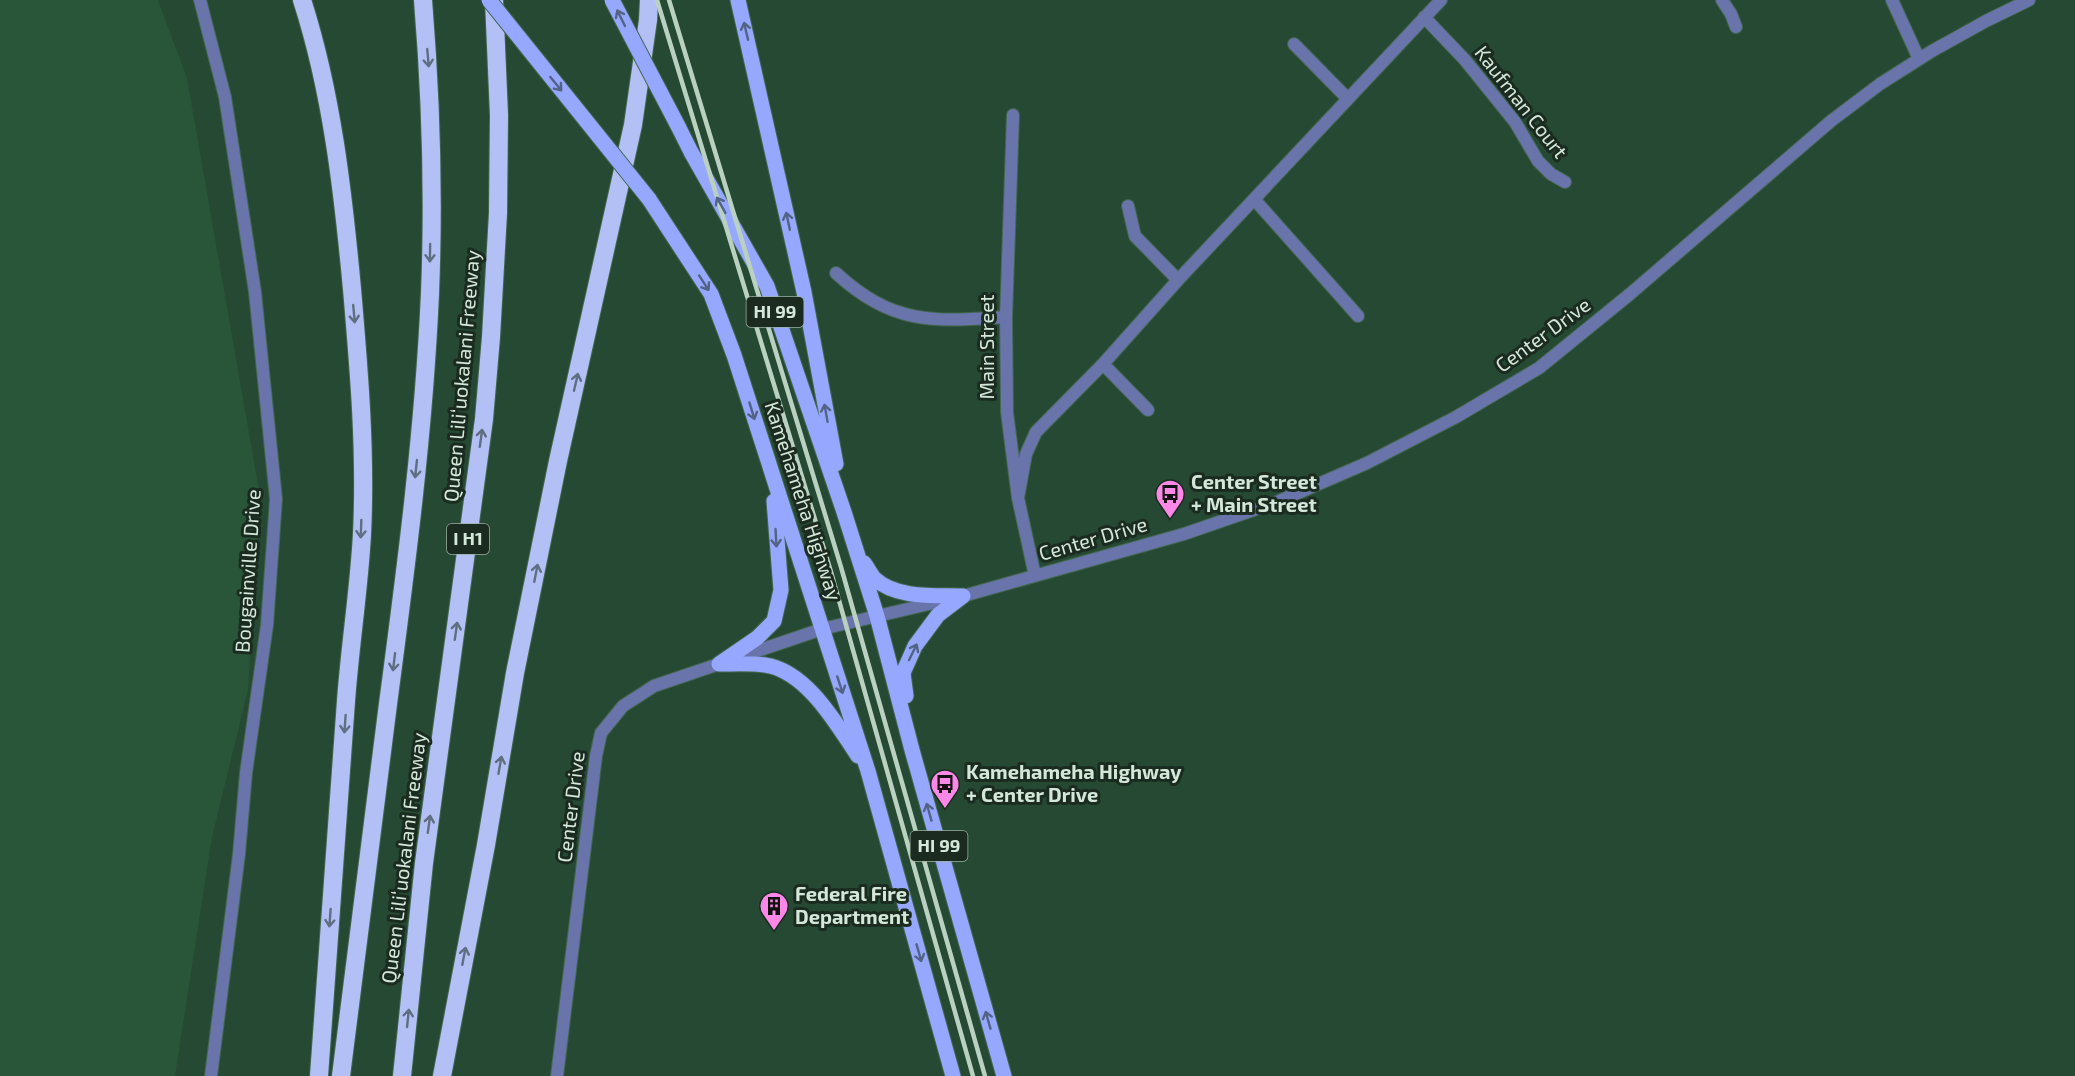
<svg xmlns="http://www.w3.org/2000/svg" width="2075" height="1076" viewBox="0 0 2075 1076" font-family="'Exo 2',sans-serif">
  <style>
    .built { fill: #295539 }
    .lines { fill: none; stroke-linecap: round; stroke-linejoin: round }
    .minor-casing { stroke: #446650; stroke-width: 14 }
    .tertiary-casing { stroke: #446650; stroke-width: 14 }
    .primary-casing { stroke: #446650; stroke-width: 17 }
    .motorway-casing { stroke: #446650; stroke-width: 20 }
    .minor { stroke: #6874aa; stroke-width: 12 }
    .tertiary { stroke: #6874aa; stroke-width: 12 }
    .primary { stroke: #95a7ff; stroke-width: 15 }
    .motorway { stroke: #b3c0f5; stroke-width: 18 }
    .rail { stroke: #bad1c1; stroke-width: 4.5 }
    .primary-bridge-casing { stroke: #446650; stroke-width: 17; stroke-linecap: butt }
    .primary-bridge { stroke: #95a7ff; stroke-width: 15 }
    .oneway { stroke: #526384 }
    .oneway2 { stroke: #5f6e80 }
    .labels { text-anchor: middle; stroke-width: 6; stroke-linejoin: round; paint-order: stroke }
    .shield { fill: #1b2b20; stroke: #9cafa2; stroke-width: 1.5 }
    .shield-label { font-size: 18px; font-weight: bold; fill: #d4e8da }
    .street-label { font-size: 20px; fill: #d4e8da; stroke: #1b2b20 }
    .poi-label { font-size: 20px; font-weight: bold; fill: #d4e8da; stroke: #1b2b20; text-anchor: start }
  </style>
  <rect width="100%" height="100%" fill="#254932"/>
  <path class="built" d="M 0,0 L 158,0 L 187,78 L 260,496 L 248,690 L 212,837 L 175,1076 L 0,1076 Z"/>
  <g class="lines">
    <g class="minor-casing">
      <path id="minor" d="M 1722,0 L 1731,14 L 1736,27
        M 1892,0 L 1919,59
        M 1424,17 L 1465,60 L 1515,122 L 1538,161 L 1551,174 L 1565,182
        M 1294,44 L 1348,99
        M 1013,115 L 1006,317 L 1007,412 L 1018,498 L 1035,576
        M 1254,199 L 1358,316
        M 1128,206 L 1135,236 L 1178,280
        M 836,273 C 892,325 934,322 1006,317
        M 1103,364 L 1148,410
        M 1018,498 L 1026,454 L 1036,432 L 1103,364 L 1178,280 L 1441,0
        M 557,1076 L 596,756 L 601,733 L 623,706 L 654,686 L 822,629 L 963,596 L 1184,534 L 1277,502 L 1367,463 L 1456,417 L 1539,368 L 1630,294 L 1831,121 L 1880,84 L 1932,51 L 1986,21 L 2029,0"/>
    </g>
    <g class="tertiary-casing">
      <path id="tertiary" d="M 200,0 L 225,97 L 255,292 L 276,499 L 267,625 L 246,773 L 239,854 L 211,1076"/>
    </g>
    <g class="primary-casing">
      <path id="primary" d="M 738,0 L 804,292 L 836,464
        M 678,126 L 691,152 L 767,286 L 844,512 L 877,616 L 912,750 L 1004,1076
        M 649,199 L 711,294 L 734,355 L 868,771 L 953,1076
        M 864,563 C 868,568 871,575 875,579 C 897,599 936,595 963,596
        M 719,664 L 757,638 L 774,621 L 781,590 L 774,501
        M 719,664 C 734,664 751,663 765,665 C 807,671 837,725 858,756
        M 906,696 L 903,673 L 915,646 L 938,615 L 963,596"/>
    </g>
    <g class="motorway-casing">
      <path id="motorway" d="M 302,0 C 332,93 343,192 352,289 C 359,370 366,452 362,534 C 359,590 350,645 346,701 C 337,826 328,951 319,1076
        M 341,1076 C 357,952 373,828 388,704 C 406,568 424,431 430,293 C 434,195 431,98 423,0
        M 402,1076 L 424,863 L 484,419 L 491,337 L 498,213 L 499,115 L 494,0
        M 442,1076 L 486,845 L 515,673 L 558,461 L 633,125 L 648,20 L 649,0"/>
    </g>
    <use href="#minor" class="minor"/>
    <use href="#tertiary" class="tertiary"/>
    <use href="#primary" class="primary"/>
    <use href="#motorway" class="motorway"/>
    <path class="rail" d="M 657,0 L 831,572 L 973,1076
      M 669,0 L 841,567 L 985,1076"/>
    <g class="primary-bridge-casing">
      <path id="primary-bridge" d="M 489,0 L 649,199
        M 612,0 L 678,126"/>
    </g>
    <use href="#primary-bridge" class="primary-bridge"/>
  </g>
  <defs><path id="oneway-shaft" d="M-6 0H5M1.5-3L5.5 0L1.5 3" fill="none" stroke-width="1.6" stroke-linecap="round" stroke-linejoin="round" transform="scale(1.5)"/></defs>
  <g class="oneway">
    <use href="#oneway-shaft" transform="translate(621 18) rotate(-116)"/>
    <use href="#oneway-shaft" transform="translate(746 31) rotate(-103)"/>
    <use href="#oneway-shaft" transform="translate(556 84) rotate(51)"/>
    <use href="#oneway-shaft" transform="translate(721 205) rotate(-119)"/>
    <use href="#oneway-shaft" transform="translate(788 221) rotate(-102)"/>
    <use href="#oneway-shaft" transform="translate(704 283) rotate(57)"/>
    <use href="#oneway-shaft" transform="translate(752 411) rotate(73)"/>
    <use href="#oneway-shaft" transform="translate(826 413) rotate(-100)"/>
    <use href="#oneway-shaft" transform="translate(776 538) rotate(87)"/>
    <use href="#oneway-shaft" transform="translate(913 652) rotate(-64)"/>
    <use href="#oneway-shaft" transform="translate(840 685) rotate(72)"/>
    <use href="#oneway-shaft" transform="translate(929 812) rotate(-106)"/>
    <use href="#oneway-shaft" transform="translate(919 953) rotate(74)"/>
    <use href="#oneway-shaft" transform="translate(988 1020) rotate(-106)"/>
  </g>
  <g class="oneway2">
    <use href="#oneway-shaft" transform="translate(428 58) rotate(85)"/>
    <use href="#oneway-shaft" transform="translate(430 253) rotate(91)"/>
    <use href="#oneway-shaft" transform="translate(354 314) rotate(85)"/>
    <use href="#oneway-shaft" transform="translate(576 382) rotate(-77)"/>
    <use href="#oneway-shaft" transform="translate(481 438) rotate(-82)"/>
    <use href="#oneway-shaft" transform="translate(416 469) rotate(96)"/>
    <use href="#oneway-shaft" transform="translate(361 529) rotate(92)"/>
    <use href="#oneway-shaft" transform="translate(536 573) rotate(-79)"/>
    <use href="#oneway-shaft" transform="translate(456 631) rotate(-82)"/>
    <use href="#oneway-shaft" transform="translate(394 662) rotate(97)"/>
    <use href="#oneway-shaft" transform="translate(345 724) rotate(94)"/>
    <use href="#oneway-shaft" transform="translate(500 765) rotate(-80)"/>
    <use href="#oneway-shaft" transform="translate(429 824) rotate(-82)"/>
    <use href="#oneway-shaft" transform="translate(330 918) rotate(94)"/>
    <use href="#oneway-shaft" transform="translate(464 956) rotate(-79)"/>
    <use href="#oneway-shaft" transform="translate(408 1018) rotate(-84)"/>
  </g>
  <defs>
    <g id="bus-pin" transform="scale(1.5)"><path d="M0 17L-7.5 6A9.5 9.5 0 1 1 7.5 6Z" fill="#fb87e6" stroke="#1b2b20"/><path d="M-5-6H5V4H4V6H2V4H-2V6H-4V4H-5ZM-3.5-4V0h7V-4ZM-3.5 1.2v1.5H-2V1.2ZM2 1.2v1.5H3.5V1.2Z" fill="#111"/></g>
    <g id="building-pin" transform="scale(1.5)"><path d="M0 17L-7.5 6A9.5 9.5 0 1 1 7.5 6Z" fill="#fb87e6" stroke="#1b2b20"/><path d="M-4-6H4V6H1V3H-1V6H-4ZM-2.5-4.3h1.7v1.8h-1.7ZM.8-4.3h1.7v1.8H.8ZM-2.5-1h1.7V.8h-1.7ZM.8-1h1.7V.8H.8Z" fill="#111"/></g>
  </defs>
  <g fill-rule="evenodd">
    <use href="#bus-pin" x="1170" y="494"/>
    <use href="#bus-pin" x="945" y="784"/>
    <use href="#building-pin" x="774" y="906"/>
  </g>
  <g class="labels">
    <g class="shield">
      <rect x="746.5" y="297" width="57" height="30" rx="4.5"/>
      <rect x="447" y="524" width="42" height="30" rx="4.5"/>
      <rect x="910.5" y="831" width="57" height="30" rx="4.5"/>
    </g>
    <g class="shield-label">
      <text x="775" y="318">HI 99</text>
      <text x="468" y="545">I H1</text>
      <text x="939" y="852">HI 99</text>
    </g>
    <g class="street-label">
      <text transform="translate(1521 102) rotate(52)" y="7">Kaufman Court</text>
      <text transform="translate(1543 335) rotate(-36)" y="7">Center Drive</text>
      <text transform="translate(987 347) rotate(-90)" y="7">Main Street</text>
      <text transform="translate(462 376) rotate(-85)" y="7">Queen Liliʻuokalani Freeway</text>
      <text transform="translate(803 501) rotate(72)" y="7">Kamehameha Highway</text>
      <text transform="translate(1093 539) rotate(-16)" y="7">Center Drive</text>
      <text transform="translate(248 571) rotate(-86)" y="7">Bougainville Drive</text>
      <text transform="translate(571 807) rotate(-83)" y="7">Center Drive</text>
      <text transform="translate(404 858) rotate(-83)" y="7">Queen Liliʻuokalani Freeway</text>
    </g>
    <g class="poi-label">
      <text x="1191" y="489">Center Street<tspan x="1191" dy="23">+ Main Street</tspan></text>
      <text x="966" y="779">Kamehameha Highway<tspan x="966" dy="23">+ Center Drive</tspan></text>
      <text x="795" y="901">Federal Fire<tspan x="795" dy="23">Department</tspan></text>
    </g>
  </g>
</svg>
